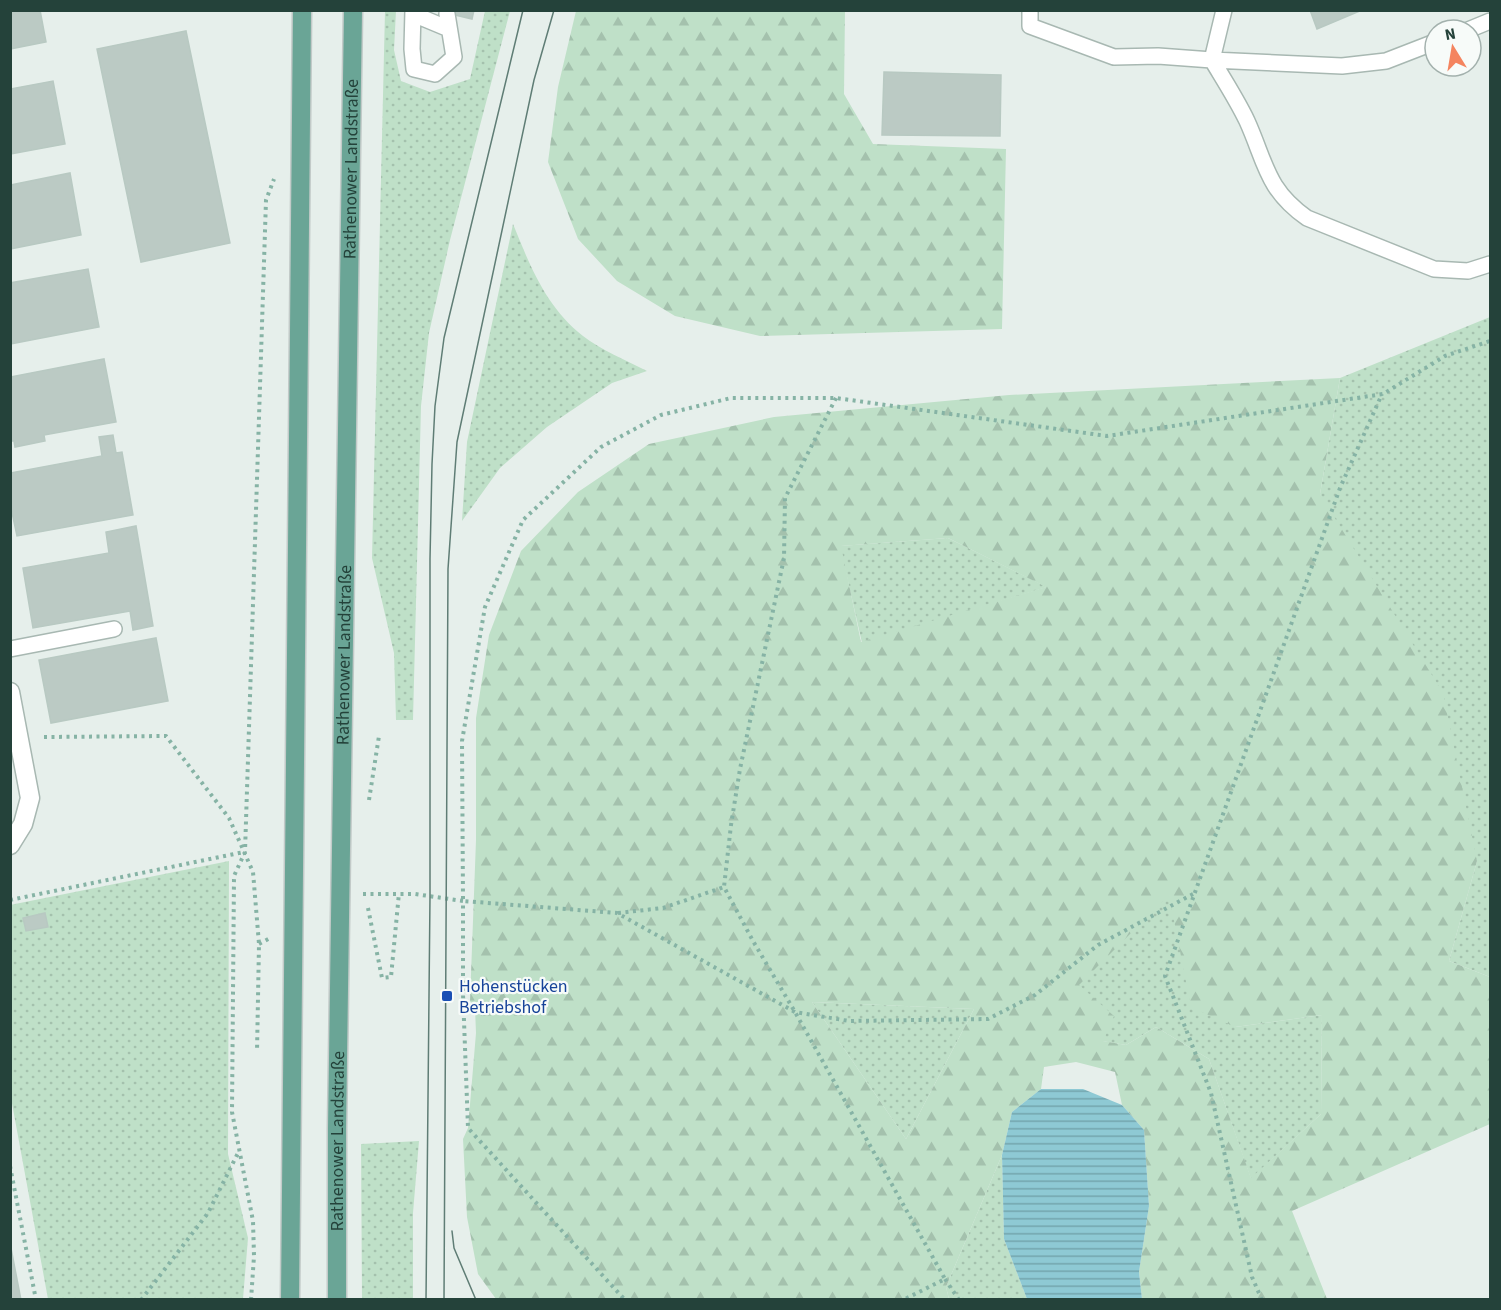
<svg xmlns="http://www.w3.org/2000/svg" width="1501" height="1310" viewBox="0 0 1501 1310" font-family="'Source Sans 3',sans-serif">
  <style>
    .grass { fill: url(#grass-dots) }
    .forest { fill: url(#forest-firs); fill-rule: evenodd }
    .water { fill: url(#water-rules) }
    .building { fill: #bbcac4; stroke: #b8c9c2; stroke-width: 1.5 }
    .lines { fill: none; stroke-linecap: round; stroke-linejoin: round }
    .service-casing { stroke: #a8b8b2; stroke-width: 18 }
    .minor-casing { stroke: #a8b8b2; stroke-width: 21 }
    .primary-casing { stroke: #c2cac8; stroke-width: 21 }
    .path { stroke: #86b3a5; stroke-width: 4; stroke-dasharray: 3 4.5; stroke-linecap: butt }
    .service { stroke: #fff; stroke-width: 15 }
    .minor { stroke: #fff; stroke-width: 18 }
    .primary { stroke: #6aa596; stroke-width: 18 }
    .tram { stroke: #5f7d75; stroke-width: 1.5 }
    .transit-dot { fill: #1a4fb4; stroke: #f7fbf9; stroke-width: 2 }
    .labels { text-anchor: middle; stroke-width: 4.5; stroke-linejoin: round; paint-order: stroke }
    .street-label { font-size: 18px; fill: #24423a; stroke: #f7fbf9 }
    .transit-label { font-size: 18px; fill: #164399; stroke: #f7fbf9; text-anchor: start }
  </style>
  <defs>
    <pattern id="grass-dots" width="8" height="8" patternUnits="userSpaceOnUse" patternTransform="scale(1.5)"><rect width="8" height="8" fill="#bfe0c8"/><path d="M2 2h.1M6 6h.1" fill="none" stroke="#a4c1ad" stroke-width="1.8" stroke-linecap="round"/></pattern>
    <pattern id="forest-firs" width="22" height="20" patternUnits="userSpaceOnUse" patternTransform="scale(1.5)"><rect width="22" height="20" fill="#bfe0c8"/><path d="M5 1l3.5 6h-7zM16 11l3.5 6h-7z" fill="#a4c1ad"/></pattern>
    <pattern id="water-rules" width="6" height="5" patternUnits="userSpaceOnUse" patternTransform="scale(1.5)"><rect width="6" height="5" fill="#8ec9d4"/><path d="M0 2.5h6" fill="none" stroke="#74a5ad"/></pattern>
  </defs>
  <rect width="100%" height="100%" fill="#e6efeb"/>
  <path class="grass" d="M 385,11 L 396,11 L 394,50 L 401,81 L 430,92 L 470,79 L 485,11 L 510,11 L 450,240 L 429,333 L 421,406 L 413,720 L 396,720 L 394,653 L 372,558 Z
    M 513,224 C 530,266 546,307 583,336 C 599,349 628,361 647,371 L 612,383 L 547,427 L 500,468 L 462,521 L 467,442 Z
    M 1490,317 L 1490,977 L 1449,961 L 1477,861 L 1320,494 L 1340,378 Z
    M 948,538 L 1047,587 L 862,643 L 840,546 Z
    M 229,861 L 228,1154 L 248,1238 L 243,1299 L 48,1299 L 11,1098 L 10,905 Z
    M 1169,894 L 1235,1027 L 1322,1015 L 1321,1114 L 1251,1179 L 1209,1059 L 1156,1027 L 1126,1045 L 1102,1041 L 1078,985 Z
    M 812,1002 L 974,1009 L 906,1139 Z
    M 419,1141 L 413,1213 L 413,1299 L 362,1299 L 361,1144 Z
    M 1002,1155 L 1004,1239 L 1027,1299 L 949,1299 L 946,1287 Z"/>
  <path class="forest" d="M 576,11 L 845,11 L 844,94 L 873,144 L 1006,149 L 1002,329 L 760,336 L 675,316 L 617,281 L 578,239 L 548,162 L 558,87 Z
    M 1340,378 L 1320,494 L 1443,693 L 1477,861 L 1449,961 L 1490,977 L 1490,1124 L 1292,1211 L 1327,1299 L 1142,1299 L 1139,1272 L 1149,1206 L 1144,1130 L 1122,1105 L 1115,1072 L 1076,1062 L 1044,1067 L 1041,1089 L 1012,1112 L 1002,1155 L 946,1287 L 949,1299 L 496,1299 L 478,1274 L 467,1217 L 463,1139 L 468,1128 L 476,1033 L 475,1008 L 470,1001 L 476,840 L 476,718 L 489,635 L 521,551 L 578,492 L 649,444 L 774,417 L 1009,395 ZM 948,538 L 1046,587 L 861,642 L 841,546 ZM 1169,895 L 1191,1007 L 1235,1027 L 1322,1015 L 1321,1114 L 1251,1178 L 1209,1059 L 1156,1027 L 1126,1045 L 1103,1041 L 1114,1016 L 1079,985 ZM 812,1002 L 974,1009 L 906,1139 Z"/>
  <path class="water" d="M 1041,1089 L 1083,1089 L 1122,1105 L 1144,1130 L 1149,1206 L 1139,1272 L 1142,1299 L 1027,1299 L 1004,1239 L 1002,1155 L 1012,1112 Z"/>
  <path class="building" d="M 10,10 L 40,10 L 46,42 L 10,49 Z
    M 434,10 L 474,10 L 472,19 Z
    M 1310,10 L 1362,10 L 1317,29 Z
    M 186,31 L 230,243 L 141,262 L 97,49 Z
    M 884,72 L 1001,75 L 1000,136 L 882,135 Z
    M 53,81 L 65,144 L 10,154 L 10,89 Z
    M 70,173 L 81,235 L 10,249 L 10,185 Z
    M 88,269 L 99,327 L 10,344 L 10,283 Z
    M 104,359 L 116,422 L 44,435 L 45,441 L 15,447 L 14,441 L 10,441 L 10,377 Z
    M 113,435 L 116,453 L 122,452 L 133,515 L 17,536 L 10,503 L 10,473 L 102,456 L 99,437 Z
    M 136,526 L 153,626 L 133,630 L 130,611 L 33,628 L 23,568 L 109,553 L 106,532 Z
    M 156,638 L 168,701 L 51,723 L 39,660 Z
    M 45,913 L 48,927 L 26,931 L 23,918 Z
    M 10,1243 L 21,1300 L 10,1300 Z"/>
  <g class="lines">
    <g class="service-casing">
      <path id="service" d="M 413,10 L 412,49 L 414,69 L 435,74 L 454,57 L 447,14
        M 1030,10 L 1030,26 L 1114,57 L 1158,56 L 1212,60 L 1224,10
        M 413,14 L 449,29
        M 1468,30 L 1490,21
        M 1212,60 C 1224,80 1237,100 1247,121 C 1266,163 1266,189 1307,218 L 1434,269 L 1468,271 L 1490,264
        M 1212,60 L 1342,66 L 1386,61 L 1435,42
        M 10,649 L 114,629"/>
    </g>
    <g class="minor-casing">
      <path id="minor" d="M 10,692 L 30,798 L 23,824 L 10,845"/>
    </g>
    <g class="primary-casing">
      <g id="primary">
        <path d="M 290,1300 L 302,10"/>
        <path id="s1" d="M 337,1300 L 337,1129 L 353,10"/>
      </g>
    </g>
    <path class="path" d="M 836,398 L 785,498 L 784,558 L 740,769 L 731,825 L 724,887 L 753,941 L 795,1012 L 945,1279 L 903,1300
      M 44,737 L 166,736 L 229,818 L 253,872 L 259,944 L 257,1052
      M 369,800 L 379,736
      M 363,894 L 415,894 L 463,901 L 463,994 L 468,1128 L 625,1300
      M 1193,894 L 1098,945 L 1035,995 L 988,1019 L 849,1021 L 795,1012 L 617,913 L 463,901 L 462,741 L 485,607 L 523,520 L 601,447 L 661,415 L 731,398 L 836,398 L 1107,436 L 1383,394 L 1445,356 L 1490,341
      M 10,900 L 244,852
      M 368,908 L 382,978 L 391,977 L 399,893
      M 618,913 L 663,908 L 724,887
      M 259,944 L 270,938
      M 10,1166 L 36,1300
      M 945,1279 L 959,1300
      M 141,1300 L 208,1213 L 238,1153
      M 251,1300 L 254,1256 L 253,1221 L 232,1112 L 234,876 L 245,852 L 266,200 L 274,179
      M 1262,1300 L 1252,1277 L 1211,1093 L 1165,976 L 1340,488 L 1382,394"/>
    <use href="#service" class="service"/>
    <use href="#minor" class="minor"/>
    <use href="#primary" class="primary"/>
    <path class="tram" d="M 452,1231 L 454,1248 L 476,1300
      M 426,1300 L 430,896 L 430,559 L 432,464 L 435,406 L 444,338 L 523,10
      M 444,1300 L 448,569 L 457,442 L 534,80 L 554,10"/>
  </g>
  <rect class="transit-dot" x="441" y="990" width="12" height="12" rx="3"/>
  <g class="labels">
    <g class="street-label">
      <text dy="6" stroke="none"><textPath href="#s1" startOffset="1131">Rathenower Landstraße</textPath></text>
      <text dy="6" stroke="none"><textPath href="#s1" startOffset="645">Rathenower Landstraße</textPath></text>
      <text dy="6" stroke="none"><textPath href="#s1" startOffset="159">Rathenower Landstraße</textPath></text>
    </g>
    <g class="transit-label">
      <text x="459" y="992">Hohenstücken<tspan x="459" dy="21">Betriebshof</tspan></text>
    </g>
  </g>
  <rect width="1501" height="1310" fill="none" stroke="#24423a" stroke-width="24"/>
  <g transform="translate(1453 48) rotate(349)"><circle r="28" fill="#f7fbf9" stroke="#a3b1ad" stroke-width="1.5"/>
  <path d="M0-4.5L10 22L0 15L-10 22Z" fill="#f4845f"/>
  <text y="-9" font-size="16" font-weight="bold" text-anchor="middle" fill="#24423a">N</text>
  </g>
</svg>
